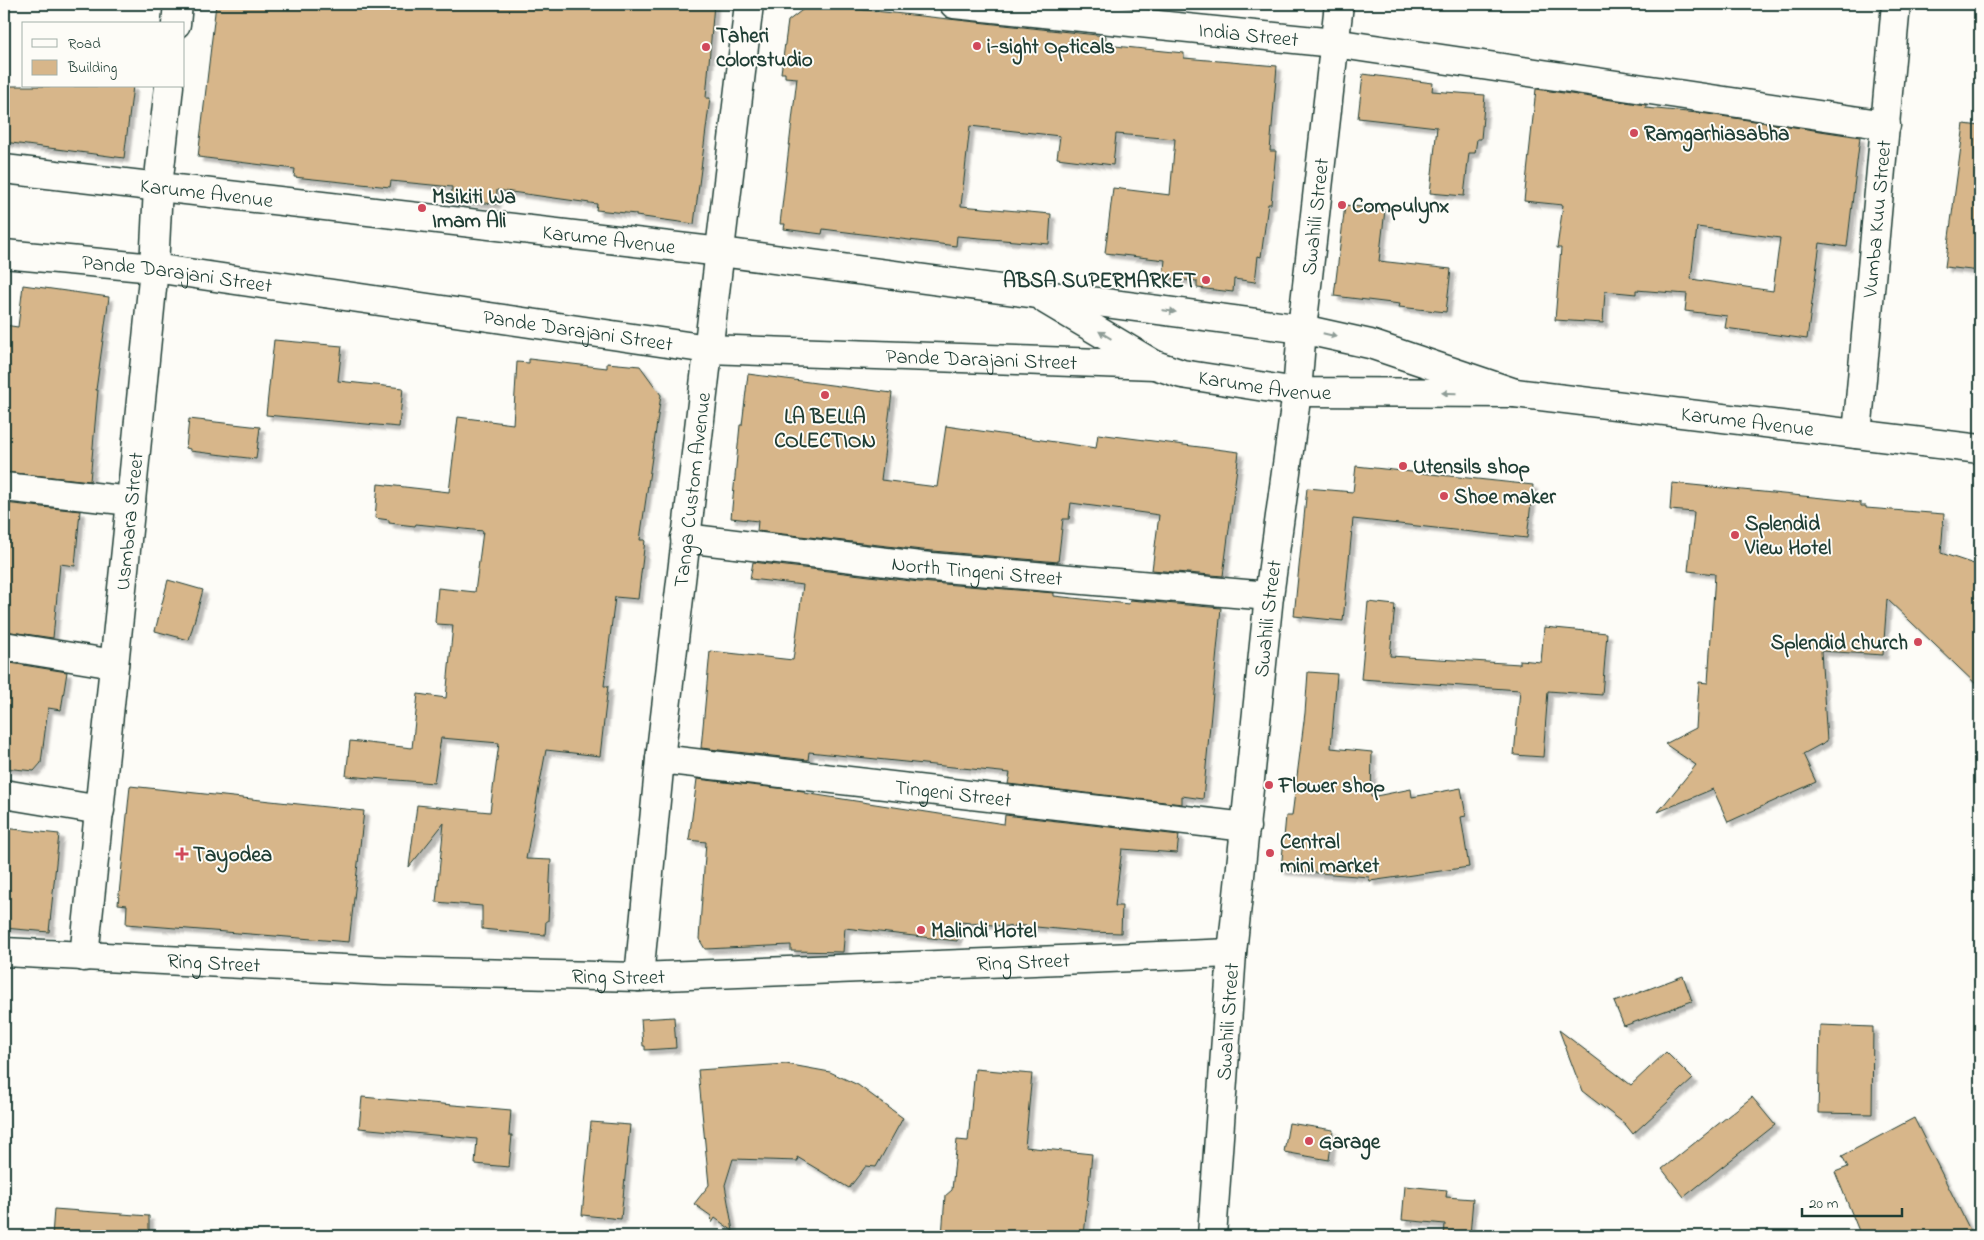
<svg xmlns="http://www.w3.org/2000/svg" width="1984" height="1240" viewBox="0 0 1984 1240" font-family="'Indie Flower',sans-serif">
  <style>
    .building { fill: #d7b68a; stroke: #1f3d34; fill-rule: evenodd; filter: url(#shadow) }
    .lines { fill: none; stroke-linecap: round; stroke-linejoin: round }
    .minor-casing { stroke: #1f3d34; stroke-width: 31 }
    .major-casing { stroke: #1f3d34; stroke-width: 31 }
    .minor { stroke: #fdfcf7; stroke-width: 28 }
    .major { stroke: #fdfcf7; stroke-width: 28 }
    .oneway { fill: #8e9c96 }
    .poi-dot { fill: #d1495b; stroke: #fdfcf7; stroke-width: 2 }
    .labels { text-anchor: middle; stroke-width: 4; stroke-linejoin: round; paint-order: stroke }
    .street-label { font-size: 21px; fill: #1f3d34; stroke: #fdfcf7 }
    .poi-label { font-size: 21px; font-weight: bold; fill: #1f3d34; stroke: #fdfcf7; text-anchor: start }
  </style>
  <defs>
    <filter id="shadow"><feDropShadow dx="4.5" dy="4.5" stdDeviation="1" flood-color="#0004"/></filter>
  </defs>
  <rect width="100%" height="100%" fill="#fdfcf7"/>
  <filter id="ink" filterUnits="userSpaceOnUse"><feTurbulence type="fractalNoise" baseFrequency=".02" numOctaves="2"/><feDisplacementMap in="SourceGraphic" scale="10" xChannelSelector="R" yChannelSelector="G"/><feConvolveMatrix kernelMatrix="1 2 1 2 8 2 1 2 1" color-interpolation-filters="sRGB"/></filter>
  <g filter="url(#ink)">
    <path class="building" d="M 216,4 L 714,4 L 706,98 L 710,98 L 694,224 L 636,216 L 636,214 L 596,210 L 597,204 L 497,190 L 496,204 L 451,200 L 452,187 L 391,181 L 390,187 L 294,177 L 295,169 L 198,157 Z
      M 810,4 L 1106,36 L 1105,45 L 1184,53 L 1184,58 L 1277,66 L 1270,151 L 1276,151 L 1271,204 L 1268,204 L 1261,257 L 1258,256 L 1255,282 L 1234,279 L 1233,292 L 1197,288 L 1197,281 L 1163,278 L 1165,260 L 1105,253 L 1113,188 L 1170,195 L 1175,139 L 1116,134 L 1113,165 L 1057,158 L 1060,136 L 970,126 L 961,206 L 1051,214 L 1049,244 L 957,236 L 956,246 L 823,229 L 822,234 L 784,229 L 785,224 L 780,224 L 797,78 L 785,77 L 785,73 L 781,73 L 788,21 Z
      M 1363,74 L 1433,83 L 1432,91 L 1485,95 L 1481,139 L 1477,139 L 1475,153 L 1469,153 L 1464,196 L 1430,193 L 1437,127 L 1358,118 Z
      M 4,86 L 133,86 L 124,158 L 4,142 Z
      M 1536,89 L 1646,105 L 1646,108 L 1708,114 L 1860,137 L 1847,247 L 1820,243 L 1807,339 L 1725,328 L 1727,316 L 1685,311 L 1687,294 L 1636,290 L 1636,294 L 1605,291 L 1603,323 L 1555,320 L 1561,248 L 1557,248 L 1563,205 L 1524,201 ZM 1697,227 L 1780,238 L 1773,291 L 1691,279 Z
      M 1964,124 L 1980,126 L 1980,271 L 1945,267 Z
      M 1345,205 L 1385,210 L 1379,261 L 1451,269 L 1446,312 L 1399,307 L 1400,304 L 1334,296 Z
      M 23,285 L 109,297 L 96,390 L 98,390 L 90,481 L 4,472 L 4,325 L 18,327 Z
      M 274,340 L 342,346 L 338,381 L 403,388 L 399,427 L 266,415 Z
      M 529,359 L 607,368 L 607,363 L 640,366 L 661,395 L 640,540 L 645,540 L 638,599 L 615,597 L 604,686 L 608,686 L 600,756 L 546,750 L 526,859 L 551,860 L 548,921 L 546,921 L 545,935 L 482,929 L 482,906 L 436,902 L 444,823 L 409,867 L 417,805 L 490,812 L 499,743 L 441,738 L 434,783 L 346,776 L 350,741 L 412,748 L 418,694 L 446,698 L 453,625 L 437,624 L 435,622 L 438,588 L 475,592 L 483,531 L 416,524 L 415,526 L 389,523 L 389,520 L 375,518 L 378,484 L 449,492 L 458,417 L 513,424 L 517,362 L 529,363 Z
      M 748,374 L 892,393 L 881,480 L 937,487 L 946,426 L 1096,448 L 1098,434 L 1239,452 L 1223,576 L 1152,570 L 1159,515 L 1071,503 L 1069,519 L 1063,519 L 1058,562 L 922,550 L 757,531 L 758,521 L 731,518 L 740,425 L 742,425 Z
      M 189,419 L 260,427 L 256,459 L 190,451 L 190,449 L 186,448 Z
      M 1356,466 L 1533,485 L 1527,538 L 1353,519 L 1343,621 L 1294,616 L 1307,488 L 1353,492 Z
      M 1672,483 L 1853,501 L 1853,502 L 1861,503 L 1861,506 L 1866,506 L 1866,508 L 1944,514 L 1941,553 L 1980,566 L 1980,688 L 1887,599 L 1883,655 L 1821,651 L 1827,741 L 1803,754 L 1816,782 L 1728,822 L 1713,789 L 1658,812 L 1696,765 L 1665,744 L 1696,728 L 1699,682 L 1708,683 L 1715,574 L 1688,571 L 1694,512 L 1670,510 Z
      M 4,503 L 80,511 L 75,566 L 60,564 L 53,638 L 4,631 Z
      M 753,562 L 919,582 L 1054,593 L 1054,596 L 1129,604 L 1130,600 L 1221,608 L 1203,799 L 1182,796 L 1182,804 L 1008,784 L 1010,773 L 809,752 L 808,760 L 701,748 L 710,651 L 793,660 L 803,585 L 750,579 Z
      M 168,580 L 203,590 L 189,640 L 155,631 Z
      M 1368,602 L 1395,605 L 1390,656 L 1520,664 L 1520,660 L 1541,662 L 1544,627 L 1607,633 L 1602,695 L 1548,691 L 1543,757 L 1514,755 L 1520,690 L 1361,679 Z
      M 4,662 L 67,672 L 61,710 L 48,708 L 41,763 L 34,771 L 4,768 Z
      M 1308,672 L 1337,674 L 1331,748 L 1372,752 L 1371,797 L 1411,789 L 1412,797 L 1461,788 L 1466,816 L 1461,817 L 1469,867 L 1370,881 L 1369,877 L 1281,870 L 1286,816 L 1292,816 L 1305,713 Z
      M 697,779 L 804,791 L 804,793 L 1004,824 L 1005,815 L 1179,835 L 1177,853 L 1122,849 L 1115,906 L 1122,906 L 1121,933 L 1089,932 L 1015,925 L 1015,927 L 960,922 L 957,941 L 845,928 L 843,952 L 791,951 L 791,945 L 705,949 L 699,939 L 706,842 L 689,840 Z
      M 130,786 L 364,811 L 349,942 L 126,924 L 127,905 L 118,904 Z
      M 4,828 L 59,834 L 49,932 L 4,928 Z
      M 1683,976 L 1692,1001 L 1624,1026 L 1614,1002 Z
      M 674,1017 L 676,1048 L 645,1050 L 645,1046 L 643,1046 L 641,1019 Z
      M 1820,1025 L 1873,1027 L 1872,1114 L 1818,1113 Z
      M 1559,1030 L 1631,1085 L 1666,1052 L 1693,1079 L 1633,1134 L 1625,1124 L 1582,1091 Z
      M 786,1064 L 830,1072 L 858,1085 L 903,1118 L 876,1167 L 866,1166 L 849,1188 L 797,1157 L 798,1161 L 733,1159 L 725,1185 L 733,1231 L 715,1218 L 712,1223 L 711,1216 L 694,1204 L 709,1185 L 698,1070 Z
      M 975,1069 L 1032,1074 L 1025,1147 L 1092,1154 L 1084,1236 L 942,1236 L 945,1196 L 952,1190 L 957,1140 L 968,1141 Z
      M 362,1097 L 511,1110 L 509,1135 L 512,1135 L 509,1167 L 475,1164 L 477,1139 L 359,1128 Z
      M 1752,1097 L 1775,1125 L 1684,1197 L 1662,1169 Z
      M 1914,1118 L 1973,1236 L 1861,1236 L 1835,1172 L 1848,1167 L 1842,1156 Z
      M 591,1122 L 630,1125 L 621,1219 L 582,1215 Z
      M 1289,1123 L 1333,1130 L 1329,1160 L 1284,1152 Z
      M 1405,1186 L 1447,1190 L 1446,1197 L 1473,1199 L 1470,1236 L 1444,1236 L 1445,1224 L 1402,1220 Z
      M 54,1209 L 149,1216 L 149,1236 L 52,1236 Z"/>
    <g class="lines">
      <g class="minor-casing">
        <g id="minor">
          <path id="s1" d="M 954,4 L 1334,43 L 1886,125"/>
          <path d="M 176,24 L 178,4"/>
          <path id="s2" d="M 4,254 L 154,268 L 708,349 L 1155,365"/>
          <path id="s3" d="M 1857,434 L 1896,4"/>
          <path d="M 4,487 L 131,501"/>
          <path id="s4" d="M 685,538 L 920,566 L 1269,596"/>
          <path d="M 4,646 L 114,664"/>
          <path id="s5" d="M 660,759 L 1246,827"/>
          <path d="M 4,794 L 100,810"/>
          <path id="s6" d="M 4,952 L 385,971 L 639,977 L 1232,953"/>
          <path id="s7" d="M 84,957 L 131,501 L 154,268 L 158,187 L 169,86"/>
          <path id="s8" d="M 639,977 L 660,759 L 749,4"/>
          <path id="s9" d="M 1212,1236 L 1232,953 L 1269,596 L 1297,392 L 1302,329 L 1339,4"/>
        </g>
      </g>
      <g class="major-casing">
        <g id="major">
          <path id="s10" d="M 4,169 L 721,252 L 1302,329 L 1370,344 L 1515,393"/>
          <path id="s11" d="M 1046,300 L 1155,365 L 1182,374 L 1297,392 L 1515,393 L 1980,449"/>
        </g>
      </g>
      <use href="#minor" class="minor"/>
      <use href="#major" class="major"/>
    </g>
    <defs><path id="oneway-solid" d="M-6-.8H1V-3.2L6.5 0L1 3.2V.8H-6Z" transform="scale(1.25)"/></defs>
    <g class="oneway">
      <use href="#oneway-solid" transform="translate(1169 311) rotate(8)"/>
      <use href="#oneway-solid" transform="translate(1105 335) rotate(-149)"/>
      <use href="#oneway-solid" transform="translate(1330 335) rotate(13)"/>
      <use href="#oneway-solid" transform="translate(1449 393) rotate(-179)"/>
    </g>
  </g>
  <g class="poi-dot">
    <circle cx="977" cy="46" r="5"/>
    <circle cx="706" cy="47" r="5"/>
    <circle cx="1634" cy="133" r="5"/>
    <circle cx="1342" cy="205" r="5"/>
    <circle cx="422" cy="208" r="5"/>
    <circle cx="1206" cy="280" r="5"/>
    <circle cx="825" cy="395" r="5"/>
    <circle cx="1403" cy="466" r="5"/>
    <circle cx="1444" cy="496" r="5"/>
    <circle cx="1735" cy="535" r="5"/>
    <circle cx="1918" cy="642" r="5"/>
    <circle cx="1269" cy="785" r="5"/>
    <circle cx="1270" cy="853" r="5"/>
    <path d="M179.5 846.5h5v5h5v5h-5v5h-5v-5h-5v-5h5z"/>
    <circle cx="921" cy="930" r="5"/>
    <circle cx="1309" cy="1141" r="5"/>
  </g>
  <g class="labels">
    <g class="street-label">
      <text dy="7" stroke="none"><textPath href="#s1" startOffset="296">India Street</textPath></text>
      <text dy="7" stroke="none"><textPath href="#s10" startOffset="204">Karume Avenue</textPath></text>
      <text dy="7" stroke="none"><textPath href="#s9" startOffset="1025">Swahili Street</textPath></text>
      <text dy="7" stroke="none"><textPath href="#s3" startOffset="216">Vumba Kuu Street</textPath></text>
      <text dy="7" stroke="none"><textPath href="#s10" startOffset="609">Karume Avenue</textPath></text>
      <text dy="7" stroke="none"><textPath href="#s2" startOffset="174">Pande Darajani Street</textPath></text>
      <text dy="7" stroke="none"><textPath href="#s2" startOffset="579">Pande Darajani Street</textPath></text>
      <text dy="7" stroke="none"><textPath href="#s2" startOffset="984">Pande Darajani Street</textPath></text>
      <text dy="7" stroke="none"><textPath href="#s11" startOffset="239">Karume Avenue</textPath></text>
      <text dy="7" stroke="none"><textPath href="#s11" startOffset="724">Karume Avenue</textPath></text>
      <text dy="7" stroke="none"><textPath href="#s8" startOffset="490">Tanga Custom Avenue</textPath></text>
      <text dy="7" stroke="none"><textPath href="#s7" startOffset="438">Usmbara Street</textPath></text>
      <text dy="7" stroke="none"><textPath href="#s4" startOffset="294">North Tingeni Street</textPath></text>
      <text dy="7" stroke="none"><textPath href="#s9" startOffset="620">Swahili Street</textPath></text>
      <text dy="7" stroke="none"><textPath href="#s5" startOffset="295">Tingeni Street</textPath></text>
      <text dy="7" stroke="none"><textPath href="#s6" startOffset="1020">Ring Street</textPath></text>
      <text dy="7" stroke="none"><textPath href="#s6" startOffset="210">Ring Street</textPath></text>
      <text dy="7" stroke="none"><textPath href="#s6" startOffset="615">Ring Street</textPath></text>
      <text dy="7" stroke="none"><textPath href="#s9" startOffset="215">Swahili Street</textPath></text>
    </g>
    <g class="poi-label">
      <text x="716" y="42">Taheri<tspan x="716" dy="24">colorstudio</tspan></text>
      <text x="987" y="53">i-sight Opticals</text>
      <text x="1644" y="140">Ramgarhiasabha</text>
      <text x="432" y="203">Msikiti Wa<tspan x="432" dy="24">Imam Ali</tspan></text>
      <text x="1352" y="212">Compulynx</text>
      <text x="1196" y="287" text-anchor="end">ABSA SUPERMARKET</text>
      <text x="825" y="423" text-anchor="middle">LA BELLA<tspan x="825" dy="24">COLECTION</tspan></text>
      <text x="1413" y="473">Utensils shop</text>
      <text x="1454" y="503">Shoe maker</text>
      <text x="1745" y="530">Splendid<tspan x="1745" dy="24">View Hotel</tspan></text>
      <text x="1908" y="649" text-anchor="end">Splendid church</text>
      <text x="1279" y="792">Flower shop</text>
      <text x="1280" y="848">Central<tspan x="1280" dy="24">mini market</tspan></text>
      <text x="193" y="861">Tayodea</text>
      <text x="931" y="937">Malindi Hotel</text>
      <text x="1319" y="1148">Garage</text>
    </g>
  </g>
  <rect width="1984" height="1240" fill="none" stroke="#fdfcf7" stroke-width="20"/>
  <rect x="10" y="10" width="1964" height="1220" fill="none" stroke="#1f3d34" stroke-width="2" filter="url(#ink)"/>
  <rect x="22" y="22" width="162" height="65" fill="#fdfcf7" stroke="#a4b0a9"/>
  <rect x="32" y="39" width="25" height="8" fill="#fdfcf7" stroke="#a4b0a9"/>
  <text x="68" y="48" font-size="15" fill="#1f3d34">Road</text>
  <rect x="32" y="60" width="25" height="15" fill="#d7b68a" stroke="#a4b0a9"/>
  <text x="68" y="72" font-size="15" fill="#1f3d34">Building</text>
  <path d="M1802 1208v8h100v-8" fill="none" stroke="#1f3d34" stroke-width="2.5"/>
  <text x="1809" y="1208" font-size="15" fill="#1f3d34" stroke="#fdfcf7" stroke-width="4" paint-order="stroke">20 m</text>
</svg>
